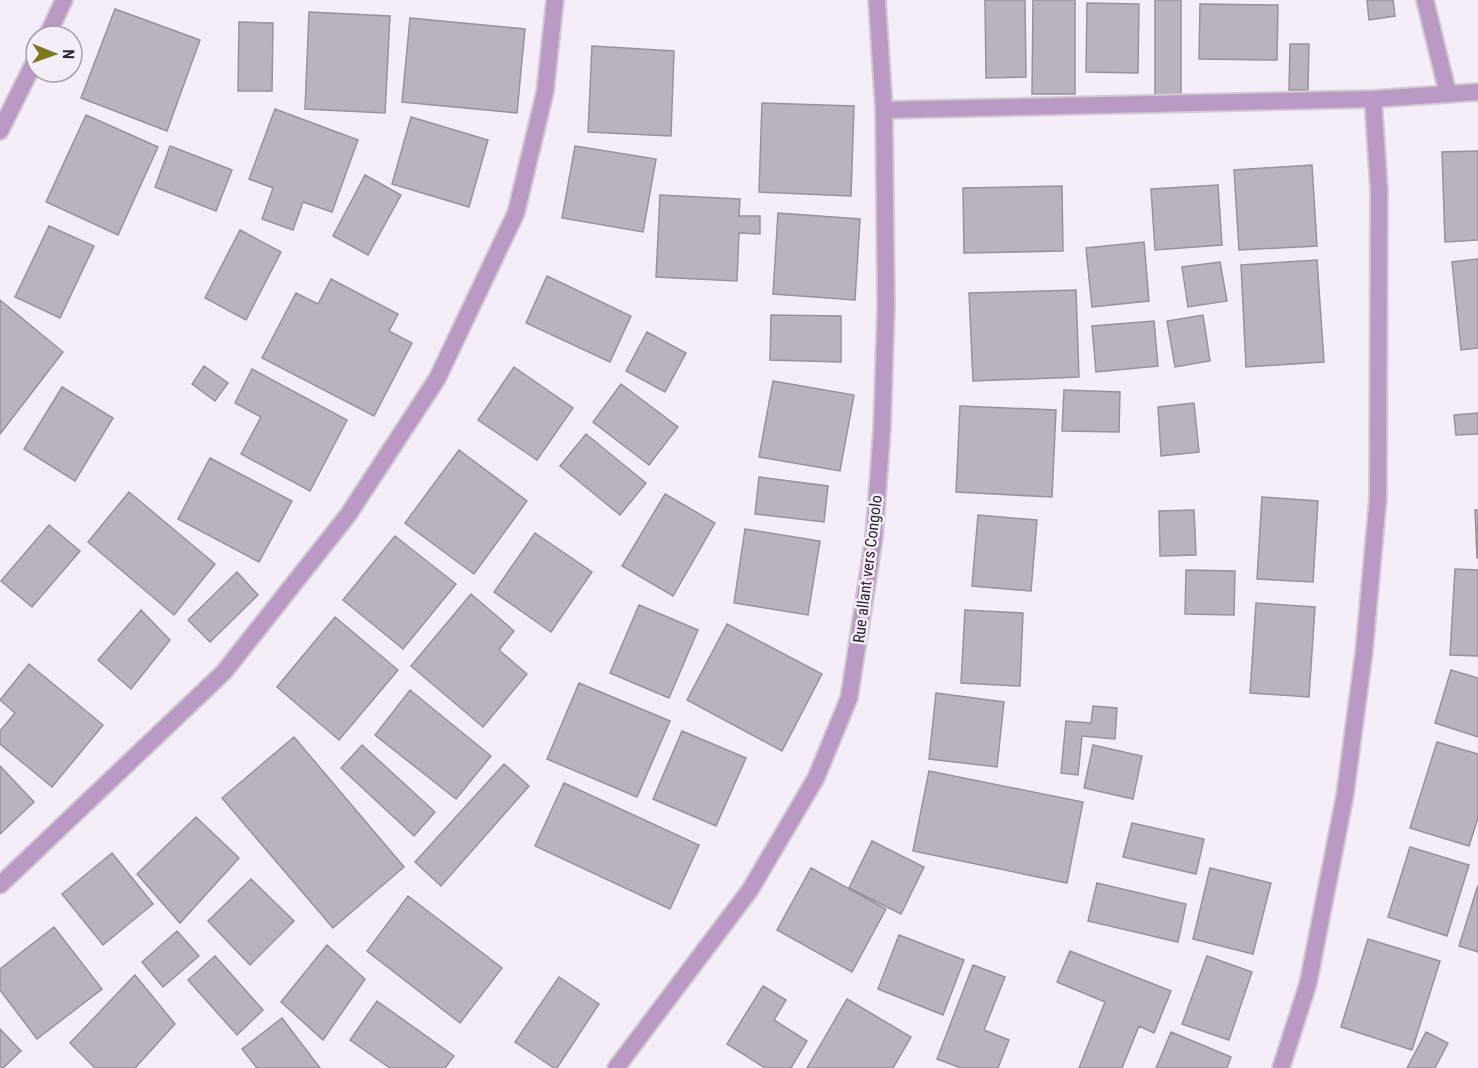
<svg xmlns="http://www.w3.org/2000/svg" width="1478" height="1068" viewBox="0 0 1478 1068" font-family="'Roboto Condensed',sans-serif">
  <style>
    .building { fill: #bab2bc; stroke: #98919a; stroke-width: 1.5 }
    .lines { fill: none; stroke-linecap: round; stroke-linejoin: round }
    .minor-casing { stroke: #d1cad3; stroke-width: 20 }
    .minor { stroke: #ba99c4; stroke-width: 16 }
    .labels { text-anchor: middle; stroke-width: 5; stroke-linejoin: round; paint-order: stroke }
    .street-label { font-size: 16px; fill: #2b282c; stroke: #f5edf8 }
  </style>
  <rect width="100%" height="100%" fill="#f5edf8"/>
  <path class="building" d="M 985,0 L 1025,0 L 1026,77 L 986,78 Z
    M 1033,0 L 1075,0 L 1075,94 L 1032,94 Z
    M 1155,0 L 1181,0 L 1181,96 L 1155,95 Z
    M 1367,0 L 1393,0 L 1395,16 L 1369,20 Z
    M 1087,3 L 1139,4 L 1138,73 L 1086,72 Z
    M 1200,4 L 1278,5 L 1277,60 L 1199,59 Z
    M 115,9 L 200,40 L 167,131 L 81,98 Z
    M 309,12 L 390,16 L 385,113 L 305,109 Z
    M 410,18 L 525,29 L 517,113 L 402,102 Z
    M 239,22 L 273,23 L 272,91 L 238,91 Z
    M 1290,44 L 1309,44 L 1308,90 L 1289,90 Z
    M 592,46 L 674,51 L 671,136 L 588,132 Z
    M 762,103 L 854,106 L 851,196 L 759,192 Z
    M 275,109 L 358,140 L 332,212 L 303,202 L 293,230 L 262,219 L 273,188 L 249,179 Z
    M 86,115 L 158,147 L 118,235 L 46,202 Z
    M 411,117 L 488,140 L 469,207 L 392,184 Z
    M 170,146 L 232,170 L 216,211 L 155,187 Z
    M 575,146 L 656,159 L 643,232 L 562,218 Z
    M 1478,151 L 1478,240 L 1445,242 L 1442,152 Z
    M 1312,165 L 1317,246 L 1239,250 L 1234,170 Z
    M 365,175 L 401,195 L 368,255 L 333,236 Z
    M 1218,185 L 1222,245 L 1155,250 L 1151,189 Z
    M 1062,186 L 1063,251 L 964,253 L 963,188 Z
    M 660,195 L 740,199 L 739,216 L 760,216 L 760,234 L 739,233 L 737,281 L 656,277 Z
    M 778,213 L 860,219 L 855,300 L 773,294 Z
    M 49,226 L 94,246 L 60,318 L 15,297 Z
    M 240,230 L 281,252 L 246,320 L 205,298 Z
    M 1144,242 L 1149,301 L 1092,307 L 1086,248 Z
    M 1478,259 L 1478,348 L 1461,350 L 1452,262 Z
    M 1317,260 L 1324,362 L 1246,367 L 1241,265 Z
    M 1220,262 L 1227,301 L 1188,307 L 1182,267 Z
    M 547,276 L 631,316 L 610,362 L 526,323 Z
    M 331,279 L 398,314 L 389,331 L 412,343 L 374,416 L 262,358 L 296,293 L 318,304 Z
    M 1076,290 L 1079,377 L 973,381 L 969,293 Z
    M 0,300 L 63,352 L 0,434 Z
    M 771,315 L 841,316 L 841,362 L 770,360 Z
    M 1203,315 L 1210,361 L 1175,367 L 1167,321 Z
    M 1154,321 L 1158,366 L 1096,372 L 1092,326 Z
    M 647,332 L 686,353 L 665,392 L 626,371 Z
    M 204,366 L 228,383 L 215,401 L 192,384 Z
    M 514,367 L 573,408 L 537,460 L 478,420 Z
    M 252,369 L 347,420 L 310,491 L 241,454 L 261,417 L 235,403 Z
    M 773,381 L 854,395 L 840,471 L 759,457 Z
    M 621,384 L 678,427 L 649,465 L 593,422 Z
    M 62,387 L 113,418 L 75,481 L 24,449 Z
    M 1064,390 L 1120,392 L 1119,432 L 1062,431 Z
    M 1194,403 L 1199,452 L 1161,456 L 1158,407 Z
    M 960,406 L 1056,410 L 1052,497 L 956,492 Z
    M 1478,413 L 1478,434 L 1456,435 L 1454,415 Z
    M 586,434 L 646,483 L 620,515 L 560,466 Z
    M 459,450 L 527,501 L 474,574 L 405,523 Z
    M 210,458 L 292,501 L 259,562 L 178,519 Z
    M 759,477 L 828,486 L 824,522 L 755,514 Z
    M 129,492 L 215,564 L 174,615 L 88,542 Z
    M 665,494 L 715,523 L 673,596 L 622,566 Z
    M 1262,497 L 1318,501 L 1313,582 L 1257,579 Z
    M 1194,510 L 1196,555 L 1160,556 L 1159,511 Z
    M 1475,510 L 1478,510 L 1478,558 L 1477,558 Z
    M 978,515 L 1037,520 L 1031,591 L 972,586 Z
    M 49,525 L 80,551 L 32,607 L 1,581 Z
    M 745,529 L 820,541 L 808,615 L 734,603 Z
    M 535,533 L 592,572 L 551,632 L 494,592 Z
    M 395,536 L 456,584 L 403,649 L 343,600 Z
    M 1455,569 L 1478,570 L 1478,656 L 1450,655 Z
    M 1186,570 L 1235,571 L 1234,615 L 1185,614 Z
    M 237,572 L 258,595 L 210,642 L 188,620 Z
    M 471,594 L 514,631 L 499,650 L 527,674 L 483,727 L 411,666 Z
    M 1256,603 L 1315,607 L 1309,697 L 1250,693 Z
    M 639,605 L 698,630 L 669,698 L 610,673 Z
    M 141,610 L 170,640 L 131,689 L 98,660 Z
    M 965,610 L 1023,613 L 1020,686 L 961,683 Z
    M 335,617 L 398,670 L 339,740 L 277,687 Z
    M 727,624 L 822,674 L 782,751 L 687,700 Z
    M 29,664 L 103,725 L 52,787 L 0,744 L 0,731 L 15,713 L 0,700 Z
    M 1451,670 L 1478,678 L 1478,737 L 1435,723 Z
    M 579,683 L 670,721 L 637,797 L 547,759 Z
    M 410,690 L 491,756 L 456,799 L 375,735 Z
    M 936,693 L 1004,702 L 997,767 L 929,759 Z
    M 1093,706 L 1117,708 L 1115,739 L 1082,736 L 1078,775 L 1061,773 L 1066,721 L 1091,723 Z
    M 682,731 L 746,758 L 716,826 L 653,799 Z
    M 294,737 L 404,867 L 333,928 L 222,798 Z
    M 1437,742 L 1478,754 L 1478,818 L 1469,846 L 1410,828 Z
    M 362,745 L 435,812 L 414,836 L 341,768 Z
    M 1093,745 L 1142,756 L 1133,799 L 1084,788 Z
    M 504,764 L 529,786 L 441,886 L 415,862 Z
    M 0,766 L 34,802 L 0,834 Z
    M 929,771 L 1083,802 L 1067,883 L 913,851 Z
    M 564,783 L 699,845 L 670,909 L 535,846 Z
    M 196,817 L 239,858 L 180,923 L 137,874 Z
    M 1132,823 L 1204,839 L 1196,874 L 1123,857 Z
    M 872,841 L 924,867 L 901,914 L 849,888 Z
    M 1410,847 L 1469,865 L 1447,936 L 1388,917 Z
    M 112,853 L 153,904 L 103,945 L 62,894 Z
    M 811,868 L 886,909 L 852,972 L 777,930 Z
    M 1210,868 L 1271,883 L 1253,954 L 1193,939 Z
    M 251,879 L 294,921 L 250,965 L 208,921 Z
    M 1097,883 L 1186,904 L 1178,942 L 1088,921 Z
    M 1478,885 L 1478,952 L 1459,946 Z
    M 408,896 L 502,968 L 460,1023 L 367,951 Z
    M 54,927 L 102,989 L 37,1039 L 0,990 L 0,969 Z
    M 177,931 L 199,956 L 163,987 L 142,962 Z
    M 899,935 L 964,960 L 943,1015 L 878,989 Z
    M 1368,939 L 1440,961 L 1412,1050 L 1341,1027 Z
    M 327,945 L 365,979 L 323,1040 L 281,1002 Z
    M 1070,951 L 1171,991 L 1154,1033 L 1139,1026 L 1122,1068 L 1079,1068 L 1105,1002 L 1057,982 Z
    M 215,956 L 263,1010 L 237,1035 L 188,980 Z
    M 1207,956 L 1252,972 L 1229,1040 L 1182,1024 Z
    M 973,965 L 1005,977 L 984,1030 L 1009,1040 L 998,1068 L 961,1068 L 937,1059 Z
    M 135,975 L 175,1024 L 135,1068 L 95,1068 L 70,1043 Z
    M 559,977 L 599,1004 L 557,1068 L 554,1068 L 515,1042 Z
    M 763,986 L 786,1000 L 774,1020 L 807,1041 L 791,1068 L 765,1068 L 727,1044 Z
    M 847,999 L 911,1037 L 893,1068 L 807,1068 Z
    M 377,1001 L 454,1056 L 445,1068 L 390,1068 L 350,1040 Z
    M 282,1018 L 320,1068 L 257,1068 L 242,1049 Z
    M 0,1029 L 21,1051 L 3,1068 L 0,1068 Z
    M 1171,1032 L 1231,1057 L 1227,1068 L 1156,1068 Z
    M 1426,1032 L 1448,1043 L 1435,1068 L 1407,1068 Z"/>
  <g class="lines">
    <g class="minor-casing">
      <path id="minor" d="M 1425,0 L 1448,94
        M 47,36 L 64,0
        M 884,110 L 1373,99 L 1478,92
        M 0,131 L 36,59
        M 0,885 L 224,672 L 348,515 L 437,379 L 516,213 L 545,92 L 555,0
        M 616,1068 L 750,890 L 816,778 L 849,698 L 874,538 L 882,429 L 886,306 L 884,110 L 877,0
        M 1281,1068 L 1308,984 L 1345,795 L 1364,652 L 1378,498 L 1379,189 L 1373,99"/>
    </g>
    <use href="#minor" class="minor"/>
  </g>
  <g class="labels">
    <g class="street-label">
      <text transform="translate(867 569) rotate(-83)" y="6">Rue allant vers Congolo</text>
    </g>
  </g>
  <g transform="translate(54 54) rotate(91)"><circle r="28" fill="#f5edf8" stroke="#a49ea6" stroke-width="1.5"/>
  <path d="M0-4.5L10 22L0 15L-10 22Z" fill="#7b7920"/>
  <text y="-9" font-size="16" font-weight="bold" text-anchor="middle" fill="#2b282c">N</text>
  </g>
</svg>
